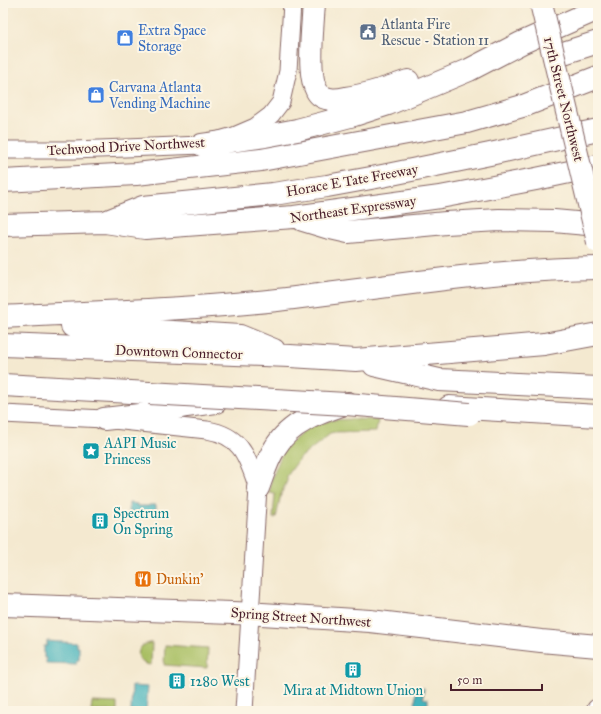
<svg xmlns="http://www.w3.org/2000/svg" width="601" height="714" viewBox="0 0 601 714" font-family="'IM FELL Great Primer',serif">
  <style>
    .green { fill: #a9bf64; stroke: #7a6f48 }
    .water { fill: #44b3bc; stroke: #476974 }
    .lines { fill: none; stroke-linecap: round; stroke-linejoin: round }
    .minor-casing { stroke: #866665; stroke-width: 19 }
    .major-casing { stroke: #866665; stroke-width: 24 }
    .highway-casing { stroke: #866665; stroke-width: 24 }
    .minor { stroke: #fff; stroke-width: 17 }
    .major { stroke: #fff; stroke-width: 22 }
    .highway { stroke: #fff; stroke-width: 22 }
    .major-bridge-casing { stroke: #866665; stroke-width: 24; stroke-linecap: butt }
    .highway-bridge-casing { stroke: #866665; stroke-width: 24; stroke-linecap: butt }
    .major-bridge { stroke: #fff; stroke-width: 22 }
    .highway-bridge { stroke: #fff; stroke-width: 22 }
    .labels { text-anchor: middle; stroke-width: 4; stroke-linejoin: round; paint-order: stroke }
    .service-label { font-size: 14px; fill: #4e5e75; stroke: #fcf5e5; text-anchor: start }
    .shop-label { font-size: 14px; fill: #366cbe; stroke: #fcf5e5; text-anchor: start }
    .street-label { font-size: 14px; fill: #4a1f2b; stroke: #fcf5e5 }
    .culture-label { font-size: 14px; fill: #0d838f; stroke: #fcf5e5; text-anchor: start }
    .food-label { font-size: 14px; fill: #c56008; stroke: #fcf5e5; text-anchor: start }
  </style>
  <rect width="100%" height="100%" fill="#fcf5e5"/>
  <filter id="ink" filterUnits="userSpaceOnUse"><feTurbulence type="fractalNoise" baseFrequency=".025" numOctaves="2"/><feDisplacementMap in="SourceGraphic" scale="8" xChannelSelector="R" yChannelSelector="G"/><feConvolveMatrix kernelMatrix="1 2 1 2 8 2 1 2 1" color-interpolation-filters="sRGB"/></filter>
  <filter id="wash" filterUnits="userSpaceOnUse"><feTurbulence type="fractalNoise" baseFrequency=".012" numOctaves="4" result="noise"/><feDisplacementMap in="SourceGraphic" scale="16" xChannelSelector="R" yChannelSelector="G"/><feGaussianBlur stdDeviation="0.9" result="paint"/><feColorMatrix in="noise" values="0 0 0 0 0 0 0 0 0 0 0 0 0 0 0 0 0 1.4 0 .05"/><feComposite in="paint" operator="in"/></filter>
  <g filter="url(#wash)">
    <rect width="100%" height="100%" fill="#f4e9d0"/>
    <path class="green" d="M 353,419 L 378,420 L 376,432 L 335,433 L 330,434 L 300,458 L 287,476 L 287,481 L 281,494 L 276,518 L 273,518 L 275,494 L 270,493 L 271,480 L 284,449 L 309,427 L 332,420 Z
      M 149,643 L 152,643 L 151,665 C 135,664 134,646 149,643 Z
      M 165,645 L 208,648 L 207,668 L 164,665 Z
      M 92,702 L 117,703 L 117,711 L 91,711 Z"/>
    <path class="water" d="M 129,503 L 137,504 L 137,506 L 149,506 L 149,505 L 156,505 L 156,514 L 129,512 Z
      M 47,641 L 77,643 L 77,647 L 79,647 L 79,660 L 76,660 L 76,664 L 46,663 L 46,658 L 44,658 L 44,646 L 47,646 Z
      M 132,686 L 148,687 L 146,711 L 131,711 Z
      M 416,688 L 424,688 L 423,698 L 428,699 L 428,705 L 423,705 L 423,711 L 415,711 Z"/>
  </g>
  <g filter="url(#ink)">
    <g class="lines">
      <g class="minor-casing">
        <path id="minor" d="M 3,150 L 74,150 L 202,145 L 234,136 L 255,127 L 271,115 L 281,102 L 288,71 L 292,3
          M 3,414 L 104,419 L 207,430 C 243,436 247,458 258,488 L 244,711"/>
      </g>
      <g class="major-casing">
        <path id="major" d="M 3,605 L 262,614 L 370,621 L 541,641 L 598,646
          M 598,711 L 598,710"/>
      </g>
      <g class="highway-casing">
        <path id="highway" d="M 314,3 C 313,23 307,72 316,89 C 318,95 324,98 330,99 C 335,100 341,99 346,98 C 367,95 388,88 408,81
          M 554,56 L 598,42
          M 202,145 L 265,136 L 297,130 L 354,115 L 388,104 L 469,70 L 521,43 L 598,9
          M 3,181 L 136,174 L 261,160 L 467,122 L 526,105 L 598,77
          M 303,220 L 326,227 L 348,232 L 446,223 L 499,220 L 554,221 L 598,225
          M 105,222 L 143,207 L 273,194 L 327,186 L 382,176 L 490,154 L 598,130
          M 3,225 L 105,222 L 145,228 L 294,217 L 440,197 L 536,179 L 598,166
          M 3,317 C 94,312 186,310 277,300 C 383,288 491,269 598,268
          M 72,326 L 240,336 L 274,350
          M 3,345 L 290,356 L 356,360 L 544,344 L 598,334
          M 374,365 L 439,380 L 598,388
          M 3,385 L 149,393
          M 449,407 L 598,416
          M 104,419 L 148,414 L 186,406 L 216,402
          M 258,488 C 263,475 267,460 275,448 C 290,422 321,412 348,403"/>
      </g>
      <use href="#minor" class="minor"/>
      <use href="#major" class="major"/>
      <use href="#highway" class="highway"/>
      <g class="major-bridge-casing">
        <path id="major-bridge" d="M 541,3 L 598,242"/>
      </g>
      <g class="highway-bridge-casing">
        <path id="highway-bridge" d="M 149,393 L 346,404 L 469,414"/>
      </g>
      <use href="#major-bridge" class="major-bridge"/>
      <use href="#highway-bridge" class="highway-bridge"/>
    </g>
  </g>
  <defs>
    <g id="civic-square" transform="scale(0.9)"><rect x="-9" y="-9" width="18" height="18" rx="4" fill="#5c6f8a" stroke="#fcf5e5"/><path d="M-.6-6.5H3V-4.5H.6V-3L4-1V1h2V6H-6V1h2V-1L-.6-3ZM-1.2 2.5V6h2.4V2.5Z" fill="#fff"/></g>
    <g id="shop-square" transform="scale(0.9)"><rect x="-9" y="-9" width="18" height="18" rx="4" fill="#3f7fe0" stroke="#fcf5e5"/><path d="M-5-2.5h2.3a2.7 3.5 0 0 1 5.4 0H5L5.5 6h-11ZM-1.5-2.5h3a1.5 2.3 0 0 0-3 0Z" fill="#fff"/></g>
    <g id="sight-square" transform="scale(0.9)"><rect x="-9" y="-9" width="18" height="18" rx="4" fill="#0f9aa8" stroke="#fcf5e5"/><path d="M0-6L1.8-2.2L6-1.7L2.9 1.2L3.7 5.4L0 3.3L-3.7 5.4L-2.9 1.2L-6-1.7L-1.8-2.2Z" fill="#fff"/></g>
    <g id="building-square" transform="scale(0.9)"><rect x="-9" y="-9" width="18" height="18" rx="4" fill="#0f9aa8" stroke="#fcf5e5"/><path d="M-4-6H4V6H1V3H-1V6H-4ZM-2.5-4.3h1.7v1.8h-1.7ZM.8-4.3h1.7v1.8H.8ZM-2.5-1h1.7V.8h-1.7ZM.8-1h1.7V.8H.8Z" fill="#fff"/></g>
    <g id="restaurant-square" transform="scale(0.9)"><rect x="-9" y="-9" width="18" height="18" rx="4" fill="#e8710a" stroke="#fcf5e5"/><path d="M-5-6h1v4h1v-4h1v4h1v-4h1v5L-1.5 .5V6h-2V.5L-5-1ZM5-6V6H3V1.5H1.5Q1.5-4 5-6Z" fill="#fff"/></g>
  </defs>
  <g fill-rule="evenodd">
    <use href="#civic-square" x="368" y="32"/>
    <use href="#shop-square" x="125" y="38"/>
    <use href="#shop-square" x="96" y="95"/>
    <use href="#sight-square" x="91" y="451"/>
    <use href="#building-square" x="100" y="521"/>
    <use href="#restaurant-square" x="143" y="579"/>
    <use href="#building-square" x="353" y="670"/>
    <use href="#building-square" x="177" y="681"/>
  </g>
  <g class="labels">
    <g class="service-label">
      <text x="381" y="29">Atlanta Fire<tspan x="381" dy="16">Rescue - Station 11</tspan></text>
    </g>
    <g class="shop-label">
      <text x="138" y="35">Extra Space<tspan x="138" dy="16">Storage</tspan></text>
      <text x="109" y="92">Carvana Atlanta<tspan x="109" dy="16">Vending Machine</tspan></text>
    </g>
    <g class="street-label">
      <text transform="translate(564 99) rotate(76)" y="5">17th Street Northwest</text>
      <text transform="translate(126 146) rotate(-3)" y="5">Techwood Drive Northwest</text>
      <text transform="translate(352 180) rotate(-10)" y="5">Horace E Tate Freeway</text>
      <text transform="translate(353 209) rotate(-8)" y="5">Northeast Expressway</text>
      <text transform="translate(179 352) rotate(2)" y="5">Downtown Connector</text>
      <text transform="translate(301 617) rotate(4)" y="5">Spring Street Northwest</text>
    </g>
    <g class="culture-label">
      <text x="104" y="448">AAPI Music<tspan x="104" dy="16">Princess</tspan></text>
      <text x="113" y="518">Spectrum<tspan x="113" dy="16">On Spring</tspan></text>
      <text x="190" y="686">1280 West</text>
      <text x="353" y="695" text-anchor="middle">Mira at Midtown Union</text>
    </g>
    <g class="food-label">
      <text x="156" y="584">Dunkin'</text>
    </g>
  </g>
  <rect width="601" height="714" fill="none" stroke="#fcf5e5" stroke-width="16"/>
  <path d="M451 684v6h91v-6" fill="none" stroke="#4a1f2b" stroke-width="2"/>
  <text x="457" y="684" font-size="12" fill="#4a1f2b" stroke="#fcf5e5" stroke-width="3" paint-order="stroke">50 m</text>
</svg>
